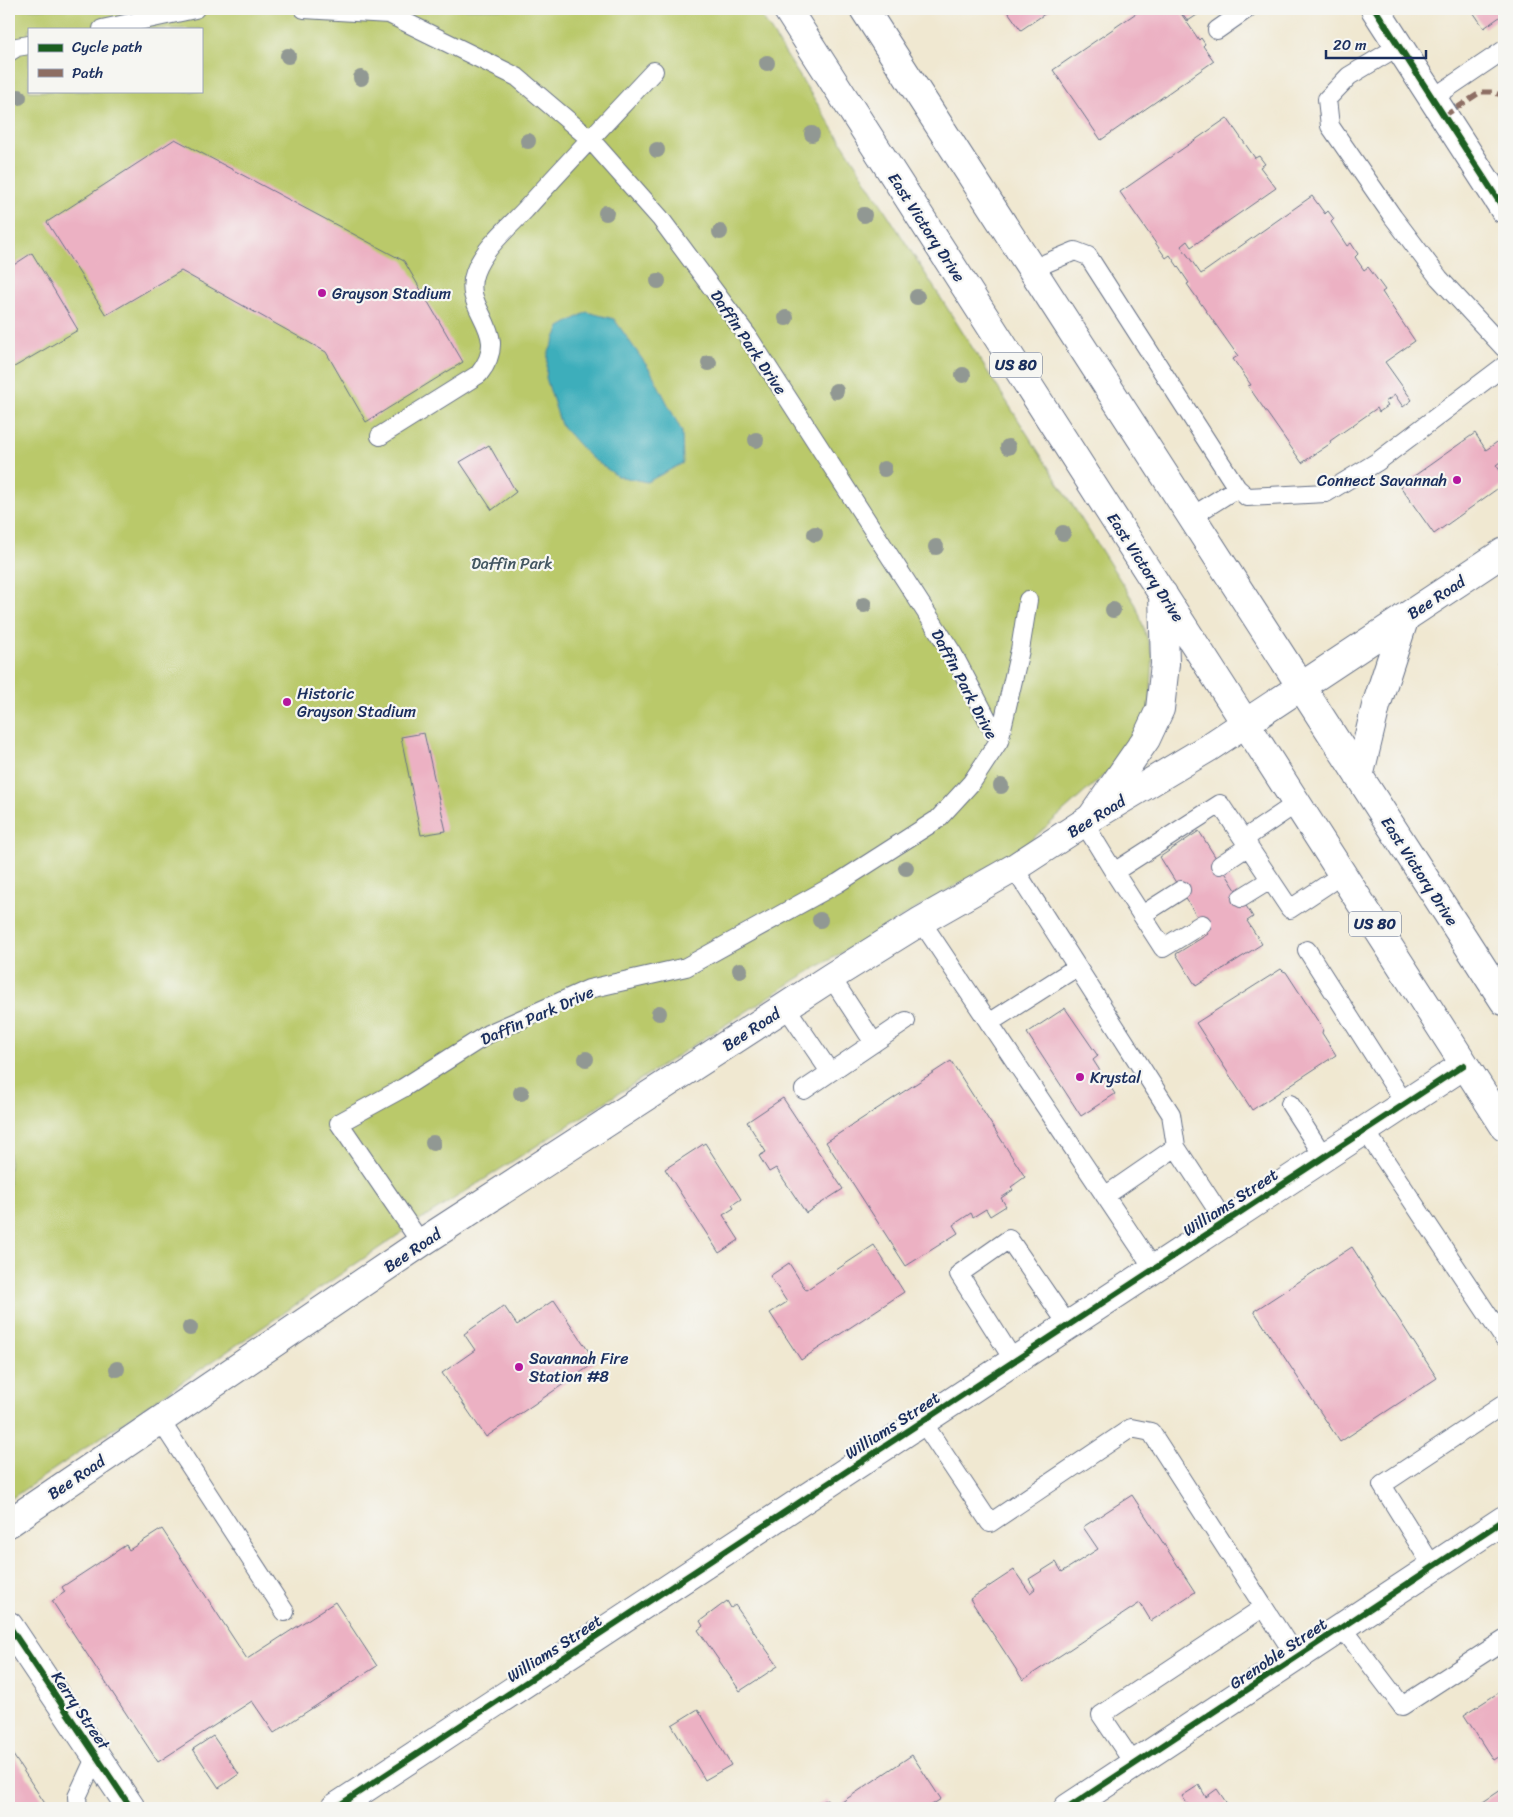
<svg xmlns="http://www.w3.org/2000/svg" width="1513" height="1817" viewBox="0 0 1513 1817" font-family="Sriracha,sans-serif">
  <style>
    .green { fill: #bac96b; stroke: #6a7c64; fill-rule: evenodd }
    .water { fill: #3eaebb; stroke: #2c6e8c }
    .building { fill: #ecb1c3 }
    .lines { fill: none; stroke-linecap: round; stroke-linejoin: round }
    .service-casing { stroke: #667086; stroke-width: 20 }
    .minor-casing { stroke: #667086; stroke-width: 30 }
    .secondary-casing { stroke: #667086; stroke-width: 30 }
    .primary-casing { stroke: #667086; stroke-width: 30 }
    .service { stroke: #fff; stroke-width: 18 }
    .minor { stroke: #fff; stroke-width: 28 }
    .secondary { stroke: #fff; stroke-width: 28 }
    .primary { stroke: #fff; stroke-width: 28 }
    .quiet { stroke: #8d6e63; stroke-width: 5; stroke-dasharray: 10 5; stroke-linecap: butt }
    .cycleway-casing { stroke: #f6f6f2; stroke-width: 9 }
    .cycleway { stroke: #1b5e20; stroke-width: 6 }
    .tree { fill: #919893 }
    .poi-dot { fill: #b5179e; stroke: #f6f6f2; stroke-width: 2 }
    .labels { text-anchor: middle; stroke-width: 4.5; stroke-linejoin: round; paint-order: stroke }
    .shield { fill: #f6f6f2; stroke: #5d6b8a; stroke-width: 1 }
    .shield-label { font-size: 15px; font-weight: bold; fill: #1b2f5e }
    .street-label { font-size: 16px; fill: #1b2f5e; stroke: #f6f6f2 }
    .poi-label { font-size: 16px; fill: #1b2f5e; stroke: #f6f6f2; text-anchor: start }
    .park-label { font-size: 16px; fill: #435661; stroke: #f6f6f2 }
  </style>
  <rect width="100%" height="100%" fill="#f6f6f2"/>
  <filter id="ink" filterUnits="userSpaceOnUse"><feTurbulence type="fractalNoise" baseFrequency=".02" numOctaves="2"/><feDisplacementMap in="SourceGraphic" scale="10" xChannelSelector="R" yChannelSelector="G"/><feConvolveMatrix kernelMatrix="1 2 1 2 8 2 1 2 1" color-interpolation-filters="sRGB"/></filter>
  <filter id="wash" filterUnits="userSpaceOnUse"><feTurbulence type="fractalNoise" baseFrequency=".0096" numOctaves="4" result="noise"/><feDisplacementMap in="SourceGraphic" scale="20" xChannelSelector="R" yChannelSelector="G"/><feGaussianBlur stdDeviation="1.12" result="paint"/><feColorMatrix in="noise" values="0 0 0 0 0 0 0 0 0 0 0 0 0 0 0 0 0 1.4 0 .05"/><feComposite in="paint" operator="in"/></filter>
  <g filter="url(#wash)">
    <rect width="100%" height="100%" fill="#f0e8d1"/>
    <path class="green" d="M 9,9 L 757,9 L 1136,605 L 1153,656 L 1150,708 L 1122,759 L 1028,843 L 797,979 L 410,1227 L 9,1500 ZM 29,29 L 201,29 L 201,91 L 29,91 Z"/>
    <path class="water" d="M 587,312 L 614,319 L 652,373 L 682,432 L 683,463 L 647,482 L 617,476 L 590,457 L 561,425 L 546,378 L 548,354 L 560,327 Z"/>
    <g id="blocks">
      <path class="building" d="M 1006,9 L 1052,9 L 1021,30 Z
        M 1142,9 L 1178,9 L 1199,40 L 1201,38 L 1205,44 L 1203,46 L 1214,61 L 1101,140 L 1053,70 Z
        M 1179,9 L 1206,9 L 1188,21 Z
        M 1471,9 L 1504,9 L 1504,14 L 1484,28 Z
        M 1227,118 L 1255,158 L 1259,156 L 1265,164 L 1260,167 L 1276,188 L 1191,247 L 1187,241 L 1181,246 L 1201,274 L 1312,196 L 1325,214 L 1328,211 L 1334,219 L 1331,222 L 1347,246 L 1351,243 L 1358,254 L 1355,257 L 1364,270 L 1368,267 L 1385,290 L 1382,292 L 1415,341 L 1385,362 L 1412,400 L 1403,407 L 1395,395 L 1385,402 L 1388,406 L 1379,412 L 1377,408 L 1330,441 L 1331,443 L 1302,463 L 1248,386 L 1251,385 L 1233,359 L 1238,356 L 1187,284 L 1189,283 L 1170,255 L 1166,258 L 1120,192 Z
        M 175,139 L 404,261 L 463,362 L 366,422 L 326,352 L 181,271 L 106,315 L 47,222 Z
        M 32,253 L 78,330 L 9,370 L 9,268 Z
        M 1475,433 L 1486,450 L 1504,437 L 1504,459 L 1496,465 L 1504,476 L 1504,484 L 1434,534 L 1400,486 Z
        M 489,445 L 516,492 L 492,510 L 460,462 Z
        M 1504,660 L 1504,677 L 1497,663 Z
        M 424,733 L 446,831 L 421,835 L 401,737 Z
        M 1199,831 L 1253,917 L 1247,921 L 1262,944 L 1196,986 L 1176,954 L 1208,934 L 1160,857 Z
        M 1281,969 L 1283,971 L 1286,972 L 1323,1029 L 1322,1033 L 1336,1055 L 1252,1110 L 1196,1023 Z
        M 1065,1008 L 1098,1056 L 1093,1060 L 1115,1094 L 1081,1116 L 1027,1033 Z
        M 951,1061 L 1025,1177 L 1011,1187 L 1013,1190 L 1001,1198 L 1006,1206 L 990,1216 L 986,1209 L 973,1217 L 971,1213 L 953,1225 L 958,1233 L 906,1266 L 826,1142 Z
        M 783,1098 L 843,1189 L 806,1213 L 776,1168 L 769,1172 L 759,1156 L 766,1152 L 747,1122 Z
        M 705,1143 L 741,1199 L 732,1205 L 734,1208 L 723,1215 L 739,1240 L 719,1253 L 665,1169 Z
        M 874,1245 L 904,1292 L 801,1360 L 770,1313 L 787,1302 L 770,1276 L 789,1263 L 806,1290 Z
        M 1352,1247 L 1437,1378 L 1340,1442 L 1254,1311 Z
        M 554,1300 L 596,1362 L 486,1437 L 442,1373 L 475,1350 L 464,1334 L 504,1306 L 517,1325 Z
        M 1132,1495 L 1195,1592 L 1151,1621 L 1140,1603 L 1023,1680 L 970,1599 L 1014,1570 L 1030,1593 L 1035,1589 L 1029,1579 L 1056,1562 L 1062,1572 L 1098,1549 L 1083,1527 Z
        M 162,1529 L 247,1659 L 335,1602 L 377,1666 L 274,1733 L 252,1701 L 158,1762 L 52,1601 L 65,1592 L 62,1587 L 126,1545 L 129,1550 Z
        M 727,1601 L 731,1608 L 735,1605 L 778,1666 L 740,1691 L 698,1630 L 703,1626 L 700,1621 Z
        M 1504,1689 L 1504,1753 L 1493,1760 L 1464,1715 Z
        M 698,1709 L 731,1765 L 705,1780 L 672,1725 Z
        M 213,1736 L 239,1774 L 219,1788 L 193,1749 Z
        M 9,1749 L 48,1808 L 9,1808 Z
        M 912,1755 L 941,1799 L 927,1808 L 846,1808 L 842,1802 Z
        M 1199,1785 L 1206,1797 L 1217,1789 L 1230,1808 L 1190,1808 L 1182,1796 Z
        M 1504,1788 L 1504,1808 L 1474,1808 Z
        M 827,1799 L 833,1808 L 813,1808 Z"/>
    </g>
  </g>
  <g filter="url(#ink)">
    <use href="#blocks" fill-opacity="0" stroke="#667086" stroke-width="1"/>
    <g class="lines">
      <g class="service-casing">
        <path id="service" d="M 304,9 L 389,14 L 517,77 L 590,139 L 660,218 L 747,335 L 953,654 L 999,741 L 972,782 L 938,819 L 838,883 L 686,967 L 589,989 L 488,1034 L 403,1088 L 339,1123 L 421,1243
          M 102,29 L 195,9
          M 1217,30 L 1247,9
          M 1399,46 L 1349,76 L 1327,99 L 1330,126 L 1393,217 L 1439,278 L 1504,348
          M 9,52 L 17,47 L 29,45
          M 1433,98 L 1504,50
          M 1032,269 L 1075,251 L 1088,256 L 1237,488 L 1247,497 L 1326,493 L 1377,462 L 1504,366
          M 380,436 L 479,374 C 514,330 460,311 475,272 C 484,248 508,228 525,210 C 567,163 611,117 654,71
          M 1191,517 L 1237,488
          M 999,741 L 1020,650 L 1028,600
          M 1084,823 L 1114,872 L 1220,804 L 1290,909 L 1343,874
          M 1244,839 L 1297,803
          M 1220,865 L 1249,846
          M 1014,868 L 1171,1114 L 1176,1147 L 1225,1222
          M 1114,872 L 1163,948 L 1202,924
          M 1241,898 L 1270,880
          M 1142,915 L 1181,890
          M 921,921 L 1154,1269
          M 1307,950 L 1405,1104
          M 831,977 L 874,1043
          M 786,1007 L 830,1072
          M 989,1023 L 1077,967
          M 804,1090 L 906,1021
          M 1290,1104 L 1324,1157
          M 1365,1130 L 1504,1339
          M 1105,1196 L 1176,1147
          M 1014,1361 L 959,1274 L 1009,1239 L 1068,1325
          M 160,1420 L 285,1612
          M 922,1421 L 990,1523 L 1131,1428 L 1151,1432 L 1296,1657
          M 1433,1567 L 1382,1485 L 1504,1404
          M 1342,1627 L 1402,1706 L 1504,1640
          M 1134,1764 L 1101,1715 L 1264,1607
          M 78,1808 L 77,1797 L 96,1756"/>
      </g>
      <g class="minor-casing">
        <path id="minor" d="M 1375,9 L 1504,209
          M 9,1626 L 131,1808
          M 335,1808 L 1464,1065
          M 1068,1808 L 1504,1520"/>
      </g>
      <g class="secondary-casing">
        <path id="secondary" d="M 9,1523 L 421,1243 L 831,977 L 921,921 L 1014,868 L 1091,818 L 1208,748 L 1504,552"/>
      </g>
      <g class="primary-casing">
        <path id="primary" d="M 787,9 L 1504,1126
          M 864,9 L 1504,1001
          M 1359,777 L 1376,706 L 1405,617
          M 1091,818 L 1146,739 L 1160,709 L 1165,664 L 1163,594"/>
      </g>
      <use href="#service" class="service"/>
      <use href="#minor" class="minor"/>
      <use href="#secondary" class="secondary"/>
      <use href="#primary" class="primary"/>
      <path class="quiet" d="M 1444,116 L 1481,92 L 1492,92 L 1504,96"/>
      <g class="cycleway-casing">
        <path id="cycleway" d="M 1375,9 L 1504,209
          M 9,1626 L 131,1808
          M 335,1808 L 1464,1065
          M 1068,1808 L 1504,1520"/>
      </g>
      <use href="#cycleway" class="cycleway"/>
    </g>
    <g class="tree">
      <circle cx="288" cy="56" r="8"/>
      <circle cx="767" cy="63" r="8"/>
      <circle cx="361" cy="78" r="8"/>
      <circle cx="19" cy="97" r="8"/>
      <circle cx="812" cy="134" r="8"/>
      <circle cx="528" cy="141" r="8"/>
      <circle cx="657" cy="150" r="8"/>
      <circle cx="606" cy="213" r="8"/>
      <circle cx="864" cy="215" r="8"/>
      <circle cx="720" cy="232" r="8"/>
      <circle cx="658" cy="281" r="8"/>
      <circle cx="917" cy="297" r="8"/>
      <circle cx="786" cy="318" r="8"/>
      <circle cx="709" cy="363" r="8"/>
      <circle cx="963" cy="375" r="8"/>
      <circle cx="836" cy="391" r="8"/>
      <circle cx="756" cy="440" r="8"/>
      <circle cx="1008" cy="447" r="8"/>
      <circle cx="884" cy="469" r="8"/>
      <circle cx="1063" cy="533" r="8"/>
      <circle cx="815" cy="534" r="8"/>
      <circle cx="936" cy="547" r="8"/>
      <circle cx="864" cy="605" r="8"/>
      <circle cx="1113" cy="610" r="8"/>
      <circle cx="1001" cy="786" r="8"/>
      <circle cx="906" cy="868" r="8"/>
      <circle cx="820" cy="920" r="8"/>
      <circle cx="740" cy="970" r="8"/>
      <circle cx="659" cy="1013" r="8"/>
      <circle cx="586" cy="1059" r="8"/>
      <circle cx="521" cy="1093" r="8"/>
      <circle cx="433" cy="1143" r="8"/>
      <circle cx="190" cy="1328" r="8"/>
      <circle cx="117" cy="1369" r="8"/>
    </g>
  </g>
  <g class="poi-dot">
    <circle cx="322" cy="293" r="5"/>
    <circle cx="1457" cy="480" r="5"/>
    <circle cx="287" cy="702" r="5"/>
    <circle cx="1080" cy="1077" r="5"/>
    <circle cx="519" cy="1367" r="5"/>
  </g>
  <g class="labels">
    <g class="shield">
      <rect x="990" y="352.5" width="52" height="25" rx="4"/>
      <rect x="1349" y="911.5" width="52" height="25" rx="4"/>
    </g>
    <g class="shield-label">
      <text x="1016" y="370">US 80</text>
      <text x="1375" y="929">US 80</text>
    </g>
    <g class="street-label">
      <text transform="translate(927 227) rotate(57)" y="6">East Victory Drive</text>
      <text transform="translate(749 342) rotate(56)" y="6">Daffin Park Drive</text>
      <text transform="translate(1146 567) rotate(57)" y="6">East Victory Drive</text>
      <text transform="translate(1436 597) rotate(-33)" y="6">Bee Road</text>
      <text transform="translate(965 684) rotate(62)" y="6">Daffin Park Drive</text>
      <text transform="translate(1096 816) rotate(-32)" y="6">Bee Road</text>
      <text transform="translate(1420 871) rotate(57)" y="6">East Victory Drive</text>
      <text transform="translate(537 1015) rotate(-24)" y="6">Daffin Park Drive</text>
      <text transform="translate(751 1029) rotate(-33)" y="6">Bee Road</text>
      <text transform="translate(1230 1202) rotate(-33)" y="6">Williams Street</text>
      <text transform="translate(412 1250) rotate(-34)" y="6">Bee Road</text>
      <text transform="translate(892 1425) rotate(-33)" y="6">Williams Street</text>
      <text transform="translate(76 1477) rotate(-34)" y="6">Bee Road</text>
      <text transform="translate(554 1648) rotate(-33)" y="6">Williams Street</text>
      <text transform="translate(1278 1653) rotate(-34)" y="6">Grenoble Street</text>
      <text transform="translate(81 1710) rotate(56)" y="6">Kerry Street</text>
    </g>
    <g class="poi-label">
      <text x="332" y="299">Grayson Stadium</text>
      <text x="1447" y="486" text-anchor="end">Connect Savannah</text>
      <text x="297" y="699">Historic<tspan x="297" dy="18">Grayson Stadium</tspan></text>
      <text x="1090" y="1083">Krystal</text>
      <text x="529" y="1364">Savannah Fire<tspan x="529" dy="18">Station #8</tspan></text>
    </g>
    <g class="park-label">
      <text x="512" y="569">Daffin Park</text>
    </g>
  </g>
  <rect width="1513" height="1817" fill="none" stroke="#f6f6f2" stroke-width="30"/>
  <rect x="28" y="28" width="175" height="65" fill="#f6f6f2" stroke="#9ea6b7"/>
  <rect x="38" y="44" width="25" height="8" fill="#1b5e20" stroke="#9ea6b7"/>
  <text x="72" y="52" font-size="15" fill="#1b2f5e">Cycle path</text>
  <rect x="38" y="69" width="25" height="8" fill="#8d6e63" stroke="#9ea6b7"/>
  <text x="72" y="78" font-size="15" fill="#1b2f5e">Path</text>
  <path d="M1326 50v8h100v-8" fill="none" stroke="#1b2f5e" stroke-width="2.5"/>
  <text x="1333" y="50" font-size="15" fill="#1b2f5e" stroke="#f6f6f2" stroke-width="4" paint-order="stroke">20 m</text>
</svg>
